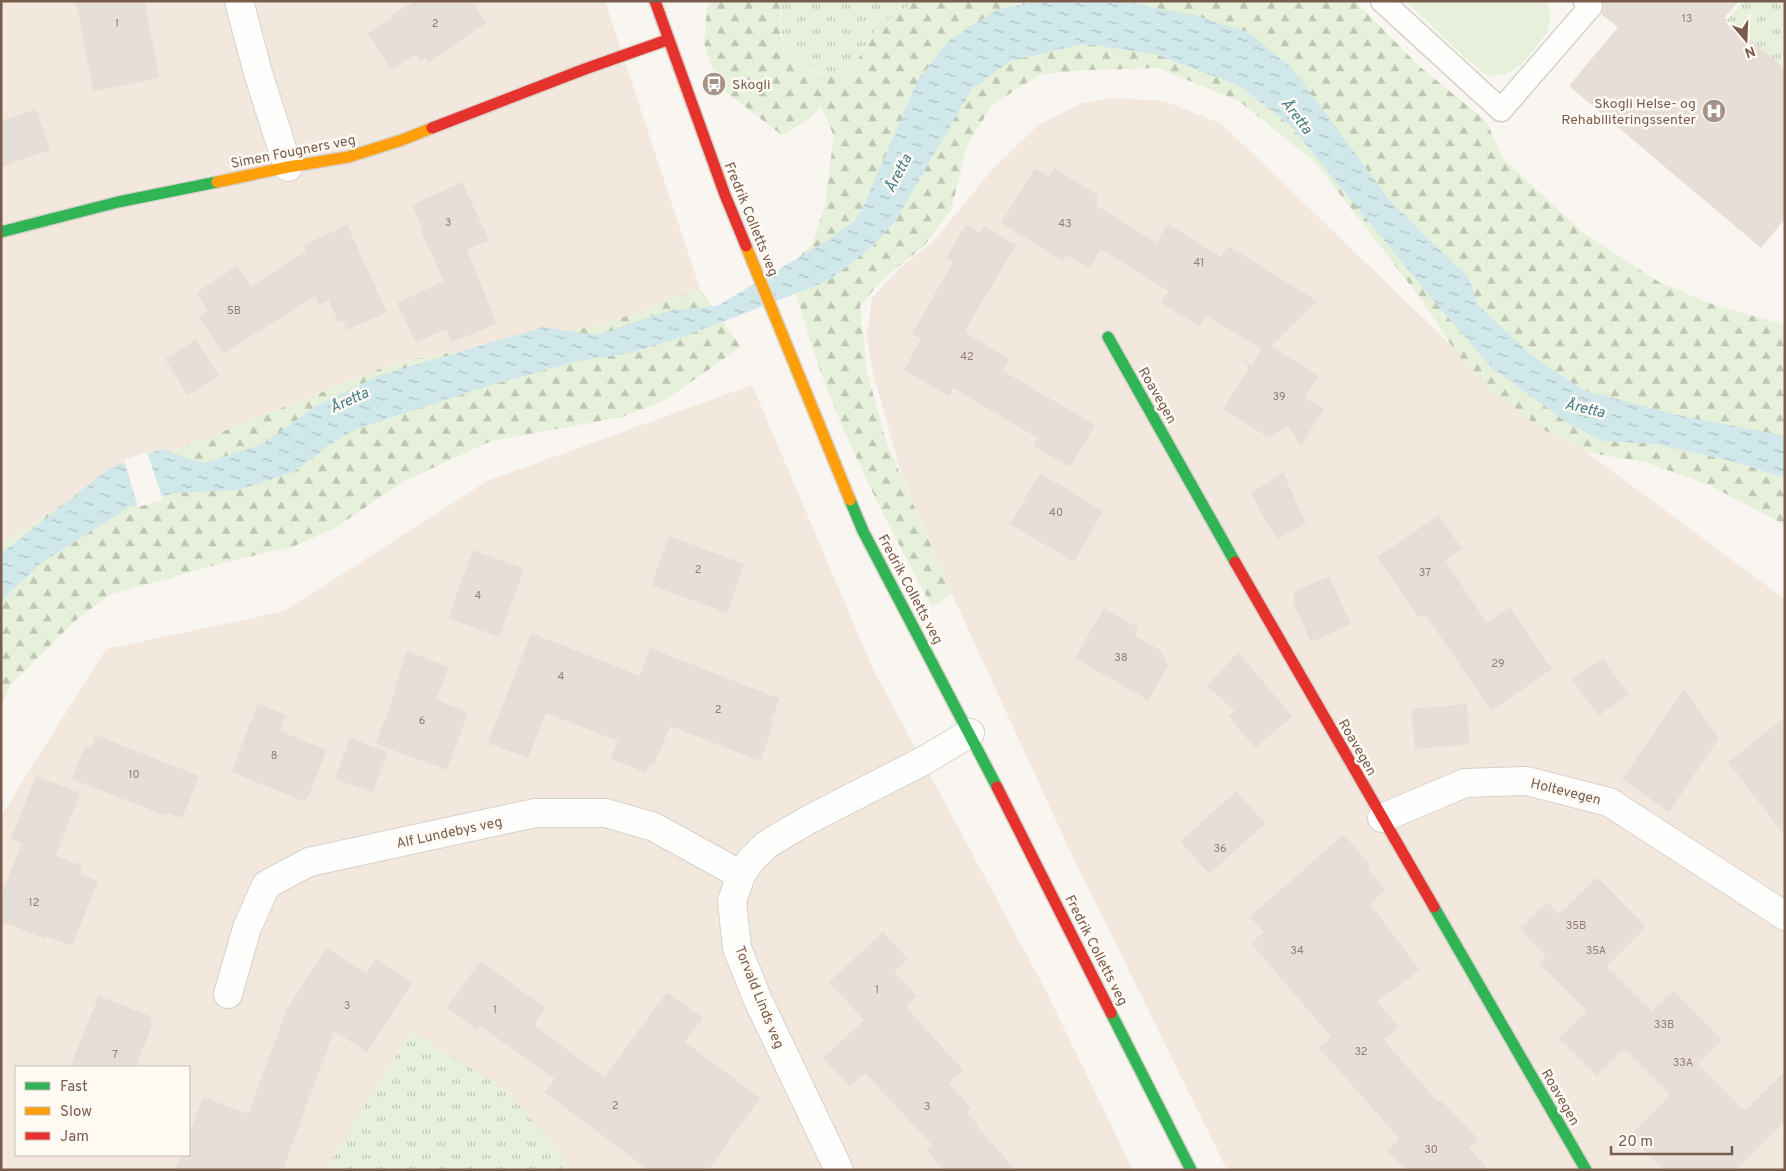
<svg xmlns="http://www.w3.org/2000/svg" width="1786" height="1171" viewBox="0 0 1786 1171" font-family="Overpass,sans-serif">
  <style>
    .residential { fill: #f2e8de; fill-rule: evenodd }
    .grass { fill: url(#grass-tufts) }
    .forest { fill: url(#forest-firs) }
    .garden { fill: #e7f0db }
    .water { fill: url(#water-ripples) }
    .pier { fill: #f9f5f0 }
    .building { fill: #e6ded7 }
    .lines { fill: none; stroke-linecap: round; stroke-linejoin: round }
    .lane-casing { stroke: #d7d1cb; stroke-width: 25 }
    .street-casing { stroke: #d7d1cb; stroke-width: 30 }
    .fast-casing { stroke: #d9d2cb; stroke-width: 14 }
    .slow-casing { stroke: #d9d2cb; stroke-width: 14 }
    .jam-casing { stroke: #d9d2cb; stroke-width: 14 }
    .lane { stroke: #fefefd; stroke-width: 22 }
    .street { stroke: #fefefd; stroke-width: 28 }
    .fast { stroke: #30b455; stroke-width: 11 }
    .slow { stroke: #ff9f0a; stroke-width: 11 }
    .jam { stroke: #e5322d; stroke-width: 11 }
    .labels { text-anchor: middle; stroke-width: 5; stroke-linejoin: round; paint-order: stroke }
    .number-label { font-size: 11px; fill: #977e72 }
    .poi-label { font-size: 14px; fill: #7a5c4d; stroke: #fffaf3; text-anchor: start }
    .street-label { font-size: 14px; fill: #7a5c4d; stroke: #fffaf3 }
    .water-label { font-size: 15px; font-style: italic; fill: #437c86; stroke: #fffaf3 }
  </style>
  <defs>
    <pattern id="grass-tufts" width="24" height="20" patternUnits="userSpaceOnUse" patternTransform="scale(1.25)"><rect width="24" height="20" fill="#e7f0db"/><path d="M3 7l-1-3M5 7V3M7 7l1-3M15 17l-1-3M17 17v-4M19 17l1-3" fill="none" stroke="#c0c6b4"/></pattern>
    <pattern id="forest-firs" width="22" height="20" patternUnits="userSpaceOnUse" patternTransform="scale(1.25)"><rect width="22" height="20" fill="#e7f0db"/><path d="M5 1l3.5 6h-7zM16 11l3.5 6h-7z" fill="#c0c6b4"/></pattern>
    <pattern id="water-ripples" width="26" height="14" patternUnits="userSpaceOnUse" patternTransform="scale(1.25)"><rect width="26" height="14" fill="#d0e8ea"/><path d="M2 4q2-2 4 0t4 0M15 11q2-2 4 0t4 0" fill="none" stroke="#aebfc0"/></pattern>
  </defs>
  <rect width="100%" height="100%" fill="#f9f5f0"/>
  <path class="residential" d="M 1,1 L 605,1 L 700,289 L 604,324 L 395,363 L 101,480 L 1,544 Z
    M 1113,98 L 1164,101 L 1222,124 L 1482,375 L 1785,599 L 1785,1170 L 1227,1170 L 1071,853 L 952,594 L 902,476 L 872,370 L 867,336 L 872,298 L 902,266 L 932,243 L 990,172 L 1038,125 L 1082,103 Z
    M 752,385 L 873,669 L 1045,989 L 1133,1170 L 1,1170 L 1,820 L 4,811 L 106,649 L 285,611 L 487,481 ZM 16,1067 L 189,1067 L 189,1155 L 16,1155 Z"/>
  <path class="grass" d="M 779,1 L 916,1 L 899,13 L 864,47 L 849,73 L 825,75 L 806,68 L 788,53 L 780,29 L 782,14 Z
    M 1743,1 L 1785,1 L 1785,71 L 1726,21 Z
    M 411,1031 L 507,1091 L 569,1163 L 562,1170 L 325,1170 Z"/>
  <path class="forest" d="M 711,1 L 779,1 C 782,15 780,16 780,28 C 780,50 805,74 826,75 C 833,76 842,73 850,72 L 878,26 L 916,1 L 1355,1 L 1419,66 L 1486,121 L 1504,160 L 1585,234 L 1659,282 L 1709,303 L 1785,325 L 1785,525 L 1709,485 L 1645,462 L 1590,453 L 1542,429 L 1490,389 L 1457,354 L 1421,299 L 1316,163 L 1239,101 L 1158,68 L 1089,70 L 1041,74 L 992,105 L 967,146 L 951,210 L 923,247 L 882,280 L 860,306 L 867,372 L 886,441 L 952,594 L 932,607 C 875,499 815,387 790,265 L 812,245 L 825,205 L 834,136 L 821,106 L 809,119 L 782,135 L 727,93 L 715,75 L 704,43 L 707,9 Z
    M 700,289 L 741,347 L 665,400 L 622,417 L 491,441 L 404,481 L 335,528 L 292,547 L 230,561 L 109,595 L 75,621 L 11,684 L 1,706 L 1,544 L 101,480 L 395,363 L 604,324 Z"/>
  <path class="garden" d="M 1406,1 L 1546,1 L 1551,13 L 1548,31 L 1533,51 L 1520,66 L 1506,74 L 1488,76 L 1464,57 Z"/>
  <path class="water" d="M 1041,1 L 1120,1 L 1197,16 L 1248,32 L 1292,68 L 1391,202 L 1469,278 L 1477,304 L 1530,354 L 1583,390 L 1677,415 L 1785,436 L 1785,478 L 1739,463 L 1656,444 L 1603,441 L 1566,422 L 1492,368 L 1427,293 L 1290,125 L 1240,86 L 1155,54 L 1084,44 L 1010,61 L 972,89 L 896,220 L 873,246 L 828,281 L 688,335 L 629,353 L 574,362 L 498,383 L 356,429 L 328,446 L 294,472 L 239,490 L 175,493 L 129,507 L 40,564 L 1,601 L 1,554 L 110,468 L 162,449 L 204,463 L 263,444 L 316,406 L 378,376 L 543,327 L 596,335 L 671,310 L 717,306 L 818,246 L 854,222 L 863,207 L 918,80 L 948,41 L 996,10 Z"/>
  <path class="pier" d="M 147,452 L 163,500 L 138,507 L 124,460 Z"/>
  <path class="building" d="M 76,1 L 145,1 L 159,78 L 93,91 Z
    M 415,1 L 472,1 L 486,23 L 428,63 L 425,58 L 420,61 L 416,54 L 391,70 L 368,33 L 393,18 L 391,16 Z
    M 1603,1 L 1739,1 L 1724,18 L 1785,69 L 1785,219 L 1761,248 L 1569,86 L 1618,27 L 1601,14 L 1604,8 Z
    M 36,109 L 50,150 L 1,167 L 1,121 Z
    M 1035,168 L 1049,177 L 1055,168 L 1097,195 L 1097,206 L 1156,243 L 1168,224 L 1221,257 L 1228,246 L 1317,301 L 1271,346 L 1319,376 L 1305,398 L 1324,409 L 1301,445 L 1288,426 L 1268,437 L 1223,409 L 1249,369 L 1242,358 L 1252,364 L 1262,349 L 1207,316 L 1200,327 L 1161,303 L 1168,291 L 1101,249 L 1089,268 L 1067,255 L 1062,261 L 1001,223 Z
    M 462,182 L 489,240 L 467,250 L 497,324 L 452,342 L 446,329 L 416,343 L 397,303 L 444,281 L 421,231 L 423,230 L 412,205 Z
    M 347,225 L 387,312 L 347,330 L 343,321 L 338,322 L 329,300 L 319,305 L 315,296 L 223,354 L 199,317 L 208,311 L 196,293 L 237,266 L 251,287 L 306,251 L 304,245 Z
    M 966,225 L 980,233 L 983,226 L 1016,245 L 964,332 L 1010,359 L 1003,371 L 1095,425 L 1070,467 L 1033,446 L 1038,438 L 953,388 L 949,396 L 904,370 L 921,339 L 912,334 L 953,262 L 946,258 Z
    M 196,340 L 219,376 L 188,395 L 165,359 Z
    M 1040,473 L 1103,511 L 1074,562 L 1010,524 Z
    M 1283,473 L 1306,523 L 1277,539 L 1250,493 Z
    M 1439,515 L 1462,549 L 1445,560 L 1487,623 L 1510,607 L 1552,669 L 1491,711 L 1425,614 L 1419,618 L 1377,557 Z
    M 669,536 L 744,564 L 727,613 L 651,585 Z
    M 473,550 L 524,569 L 499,637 L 448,618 Z
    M 1329,576 L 1351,624 L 1311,642 L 1294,605 L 1294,592 Z
    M 1104,608 L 1139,628 L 1135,636 L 1160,650 L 1168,666 L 1148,700 L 1075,658 Z
    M 531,633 L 640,676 L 650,648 L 780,699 L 770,722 L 774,723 L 760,761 L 670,726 L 654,765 L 650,763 L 646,773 L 611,759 L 618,741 L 546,713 L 528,758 L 488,743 Z
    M 407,651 L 449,667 L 436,700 L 468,712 L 447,770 L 376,744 L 396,689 L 394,688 Z
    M 1238,652 L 1292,716 L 1255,748 L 1228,716 L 1235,711 L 1207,686 Z
    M 1603,658 L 1629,695 L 1598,716 L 1572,679 Z
    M 1684,689 L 1719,738 L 1669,812 L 1622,779 Z
    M 258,703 L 286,715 L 280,731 L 327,750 L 306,802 L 231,772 Z
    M 1467,704 L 1470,744 L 1415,749 L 1411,709 Z
    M 1785,717 L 1785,836 L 1728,762 Z
    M 96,735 L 199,776 L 182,818 L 168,813 L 166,816 L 72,779 L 85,746 L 91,748 Z
    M 350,738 L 388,752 L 373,792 L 335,779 Z
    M 36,776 L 80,793 L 56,856 L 83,866 L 80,874 L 98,881 L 72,946 L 47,936 L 45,939 L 1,921 L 1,896 L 22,843 L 11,839 Z
    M 1236,791 L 1265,823 L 1210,874 L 1180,842 Z
    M 1344,834 L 1371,866 L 1368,869 L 1386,890 L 1370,904 L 1420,970 L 1377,1002 L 1399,1027 L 1384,1040 L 1438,1102 L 1441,1100 L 1478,1139 L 1469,1148 L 1489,1170 L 1406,1170 L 1387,1151 L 1400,1139 L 1319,1048 L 1331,1037 L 1251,943 L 1264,932 L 1250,917 Z
    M 1597,877 L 1646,927 L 1607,966 L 1652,1011 L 1673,990 L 1722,1040 L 1698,1064 L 1744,1111 L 1785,1071 L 1785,1121 L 1736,1170 L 1664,1170 L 1630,1135 L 1670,1095 L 1624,1049 L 1597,1076 L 1559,1038 L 1587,1011 L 1539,963 L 1546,956 L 1520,929 L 1547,902 L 1559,914 Z
    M 883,932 L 908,959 L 894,972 L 917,996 L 906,1007 L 963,1070 L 949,1083 L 971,1108 L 966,1112 L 979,1126 L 977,1127 L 1016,1170 L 944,1170 L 926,1150 L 932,1145 L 865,1073 L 850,1087 L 823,1058 L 864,1020 L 829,982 Z
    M 327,948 L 366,974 L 376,959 L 412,983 L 367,1052 L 334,1031 L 283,1170 L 175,1170 L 181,1155 L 189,1155 L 189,1134 L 203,1097 L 248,1114 L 287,1009 Z
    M 480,961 L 546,1008 L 534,1025 L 604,1077 L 667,992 L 703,1018 L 685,1042 L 760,1098 L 708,1170 L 649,1170 L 544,1092 L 555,1079 L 480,1026 L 478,1030 L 447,1008 Z
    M 99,996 L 152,1017 L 150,1022 L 153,1023 L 136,1067 L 70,1067 Z"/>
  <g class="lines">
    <g class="lane-casing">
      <path id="lane" d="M 1382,1 L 1501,110 L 1591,6 L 1585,1"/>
    </g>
    <g class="street-casing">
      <path id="street" d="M 239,1 L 258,73 L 288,167
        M 1382,818 L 1465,783 L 1527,781 L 1609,802 L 1785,916
        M 228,994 L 247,928 L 266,885 L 309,862 L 535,813 L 606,813 L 654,827 L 741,875
        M 839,1170 L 757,998 L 737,948 L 732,901 L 741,875 L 751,860 L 766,845 L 808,820 L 925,760 L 970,733"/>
    </g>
    <g class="fast-casing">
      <path id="fast" d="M 1,232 L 118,202 L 217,182
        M 1108,337 L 1235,562
        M 850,500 L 863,531 L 997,787
        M 1434,907 L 1586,1170
        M 1111,1013 L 1191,1170"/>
    </g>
    <g class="slow-casing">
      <path id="slow" d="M 217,182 L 288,167 L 348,157 L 402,140 L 432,128
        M 746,246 L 850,500"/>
    </g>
    <g class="jam-casing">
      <path id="jam" d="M 655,1 L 725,195 L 746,246
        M 432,128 L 585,69 L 667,40
        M 1235,562 L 1434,907
        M 997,787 L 1111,1013"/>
    </g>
    <use href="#lane" class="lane"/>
    <use href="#street" class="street"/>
    <use href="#fast" class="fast"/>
    <use href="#slow" class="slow"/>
    <use href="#jam" class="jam"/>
  </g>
  <defs>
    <g id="bus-disc" transform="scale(1.25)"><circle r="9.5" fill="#a69286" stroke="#fffaf3"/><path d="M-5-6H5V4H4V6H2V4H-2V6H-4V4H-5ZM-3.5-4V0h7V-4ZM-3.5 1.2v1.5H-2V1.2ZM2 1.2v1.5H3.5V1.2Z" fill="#fff"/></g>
    <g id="hospital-disc" transform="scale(1.25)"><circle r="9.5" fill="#a69286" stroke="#fffaf3"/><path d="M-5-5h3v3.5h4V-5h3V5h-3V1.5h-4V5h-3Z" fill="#fff"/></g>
  </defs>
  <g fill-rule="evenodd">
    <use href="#bus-disc" x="714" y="84"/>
    <use href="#hospital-disc" x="1714" y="111"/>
  </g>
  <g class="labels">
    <g class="number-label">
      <text x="1687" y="22">13</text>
      <text x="117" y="27">1</text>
      <text x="435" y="27">2</text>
      <text x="448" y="226">3</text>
      <text x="1065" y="227">43</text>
      <text x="1199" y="266">41</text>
      <text x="234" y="314">5B</text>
      <text x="967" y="360">42</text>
      <text x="1279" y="400">39</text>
      <text x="1056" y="516">40</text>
      <text x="698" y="573">2</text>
      <text x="1425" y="576">37</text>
      <text x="478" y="599">4</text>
      <text x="1121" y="661">38</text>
      <text x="1498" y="667">29</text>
      <text x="561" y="680">4</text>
      <text x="718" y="713">2</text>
      <text x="422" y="724">6</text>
      <text x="274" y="759">8</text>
      <text x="134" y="778">10</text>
      <text x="1220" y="852">36</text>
      <text x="34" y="906">12</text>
      <text x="1576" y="929">35B</text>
      <text x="1297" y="954">34</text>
      <text x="1596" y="954">35A</text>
      <text x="877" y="993">1</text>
      <text x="347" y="1009">3</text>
      <text x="495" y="1013">1</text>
      <text x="1664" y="1028">33B</text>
      <text x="1361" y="1055">32</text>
      <text x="115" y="1058">7</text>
      <text x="1683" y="1066">33A</text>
      <text x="615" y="1109">2</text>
      <text x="927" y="1110">3</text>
      <text x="1431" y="1153">30</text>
    </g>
    <g class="poi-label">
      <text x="732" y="89">Skogli</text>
      <text x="1696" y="108" text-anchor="end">Skogli Helse- og<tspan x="1696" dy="16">Rehabiliteringssenter</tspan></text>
    </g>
    <g class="street-label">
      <text transform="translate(293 151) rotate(-11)" y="5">Simen Fougners veg</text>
      <text transform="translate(752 219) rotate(68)" y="5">Fredrik Colletts veg</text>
      <text transform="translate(1158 395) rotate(60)" y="5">Roavegen</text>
      <text transform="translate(911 589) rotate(62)" y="5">Fredrik Colletts veg</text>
      <text transform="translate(1358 747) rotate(60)" y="5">Roavegen</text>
      <text transform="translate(1566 791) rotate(14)" y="5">Holtevegen</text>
      <text transform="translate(449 832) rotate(-12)" y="5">Alf Lundebys veg</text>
      <text transform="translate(1097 950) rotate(63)" y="5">Fredrik Colletts veg</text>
      <text transform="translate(760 997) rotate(68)" y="5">Torvald Linds veg</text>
      <text transform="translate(1561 1097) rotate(60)" y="5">Roavegen</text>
    </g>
    <g class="water-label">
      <text transform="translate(1297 116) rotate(53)" y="5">Åretta</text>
      <text transform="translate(898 173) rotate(-62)" y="5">Åretta</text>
      <text transform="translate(349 400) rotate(-25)" y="5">Åretta</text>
      <text transform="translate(1585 408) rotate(13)" y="5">Åretta</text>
    </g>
  </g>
  <rect width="1786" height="1171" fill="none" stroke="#7a5c4d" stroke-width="5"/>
  <rect x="15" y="1066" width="175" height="90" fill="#fffaf3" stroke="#cabbb1"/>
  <rect x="25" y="1082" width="25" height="8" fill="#30b455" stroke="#cabbb1"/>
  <text x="60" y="1091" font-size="15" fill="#7a5c4d">Fast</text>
  <rect x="25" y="1107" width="25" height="8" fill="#ff9f0a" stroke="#cabbb1"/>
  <text x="60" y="1116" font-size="15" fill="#7a5c4d">Slow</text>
  <rect x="25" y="1132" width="25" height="8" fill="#e5322d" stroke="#cabbb1"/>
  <text x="60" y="1141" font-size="15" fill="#7a5c4d">Jam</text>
  <g transform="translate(1746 40) rotate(161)" stroke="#fffaf3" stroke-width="4" paint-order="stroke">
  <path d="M0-4L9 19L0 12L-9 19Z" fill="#7a5c4d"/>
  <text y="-8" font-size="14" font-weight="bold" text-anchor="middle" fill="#7a5c4d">N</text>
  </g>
  <path d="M1611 1146v8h121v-8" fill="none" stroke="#7a5c4d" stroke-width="2.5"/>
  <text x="1618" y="1146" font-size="15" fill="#7a5c4d" stroke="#fffaf3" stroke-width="4" paint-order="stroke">20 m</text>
</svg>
